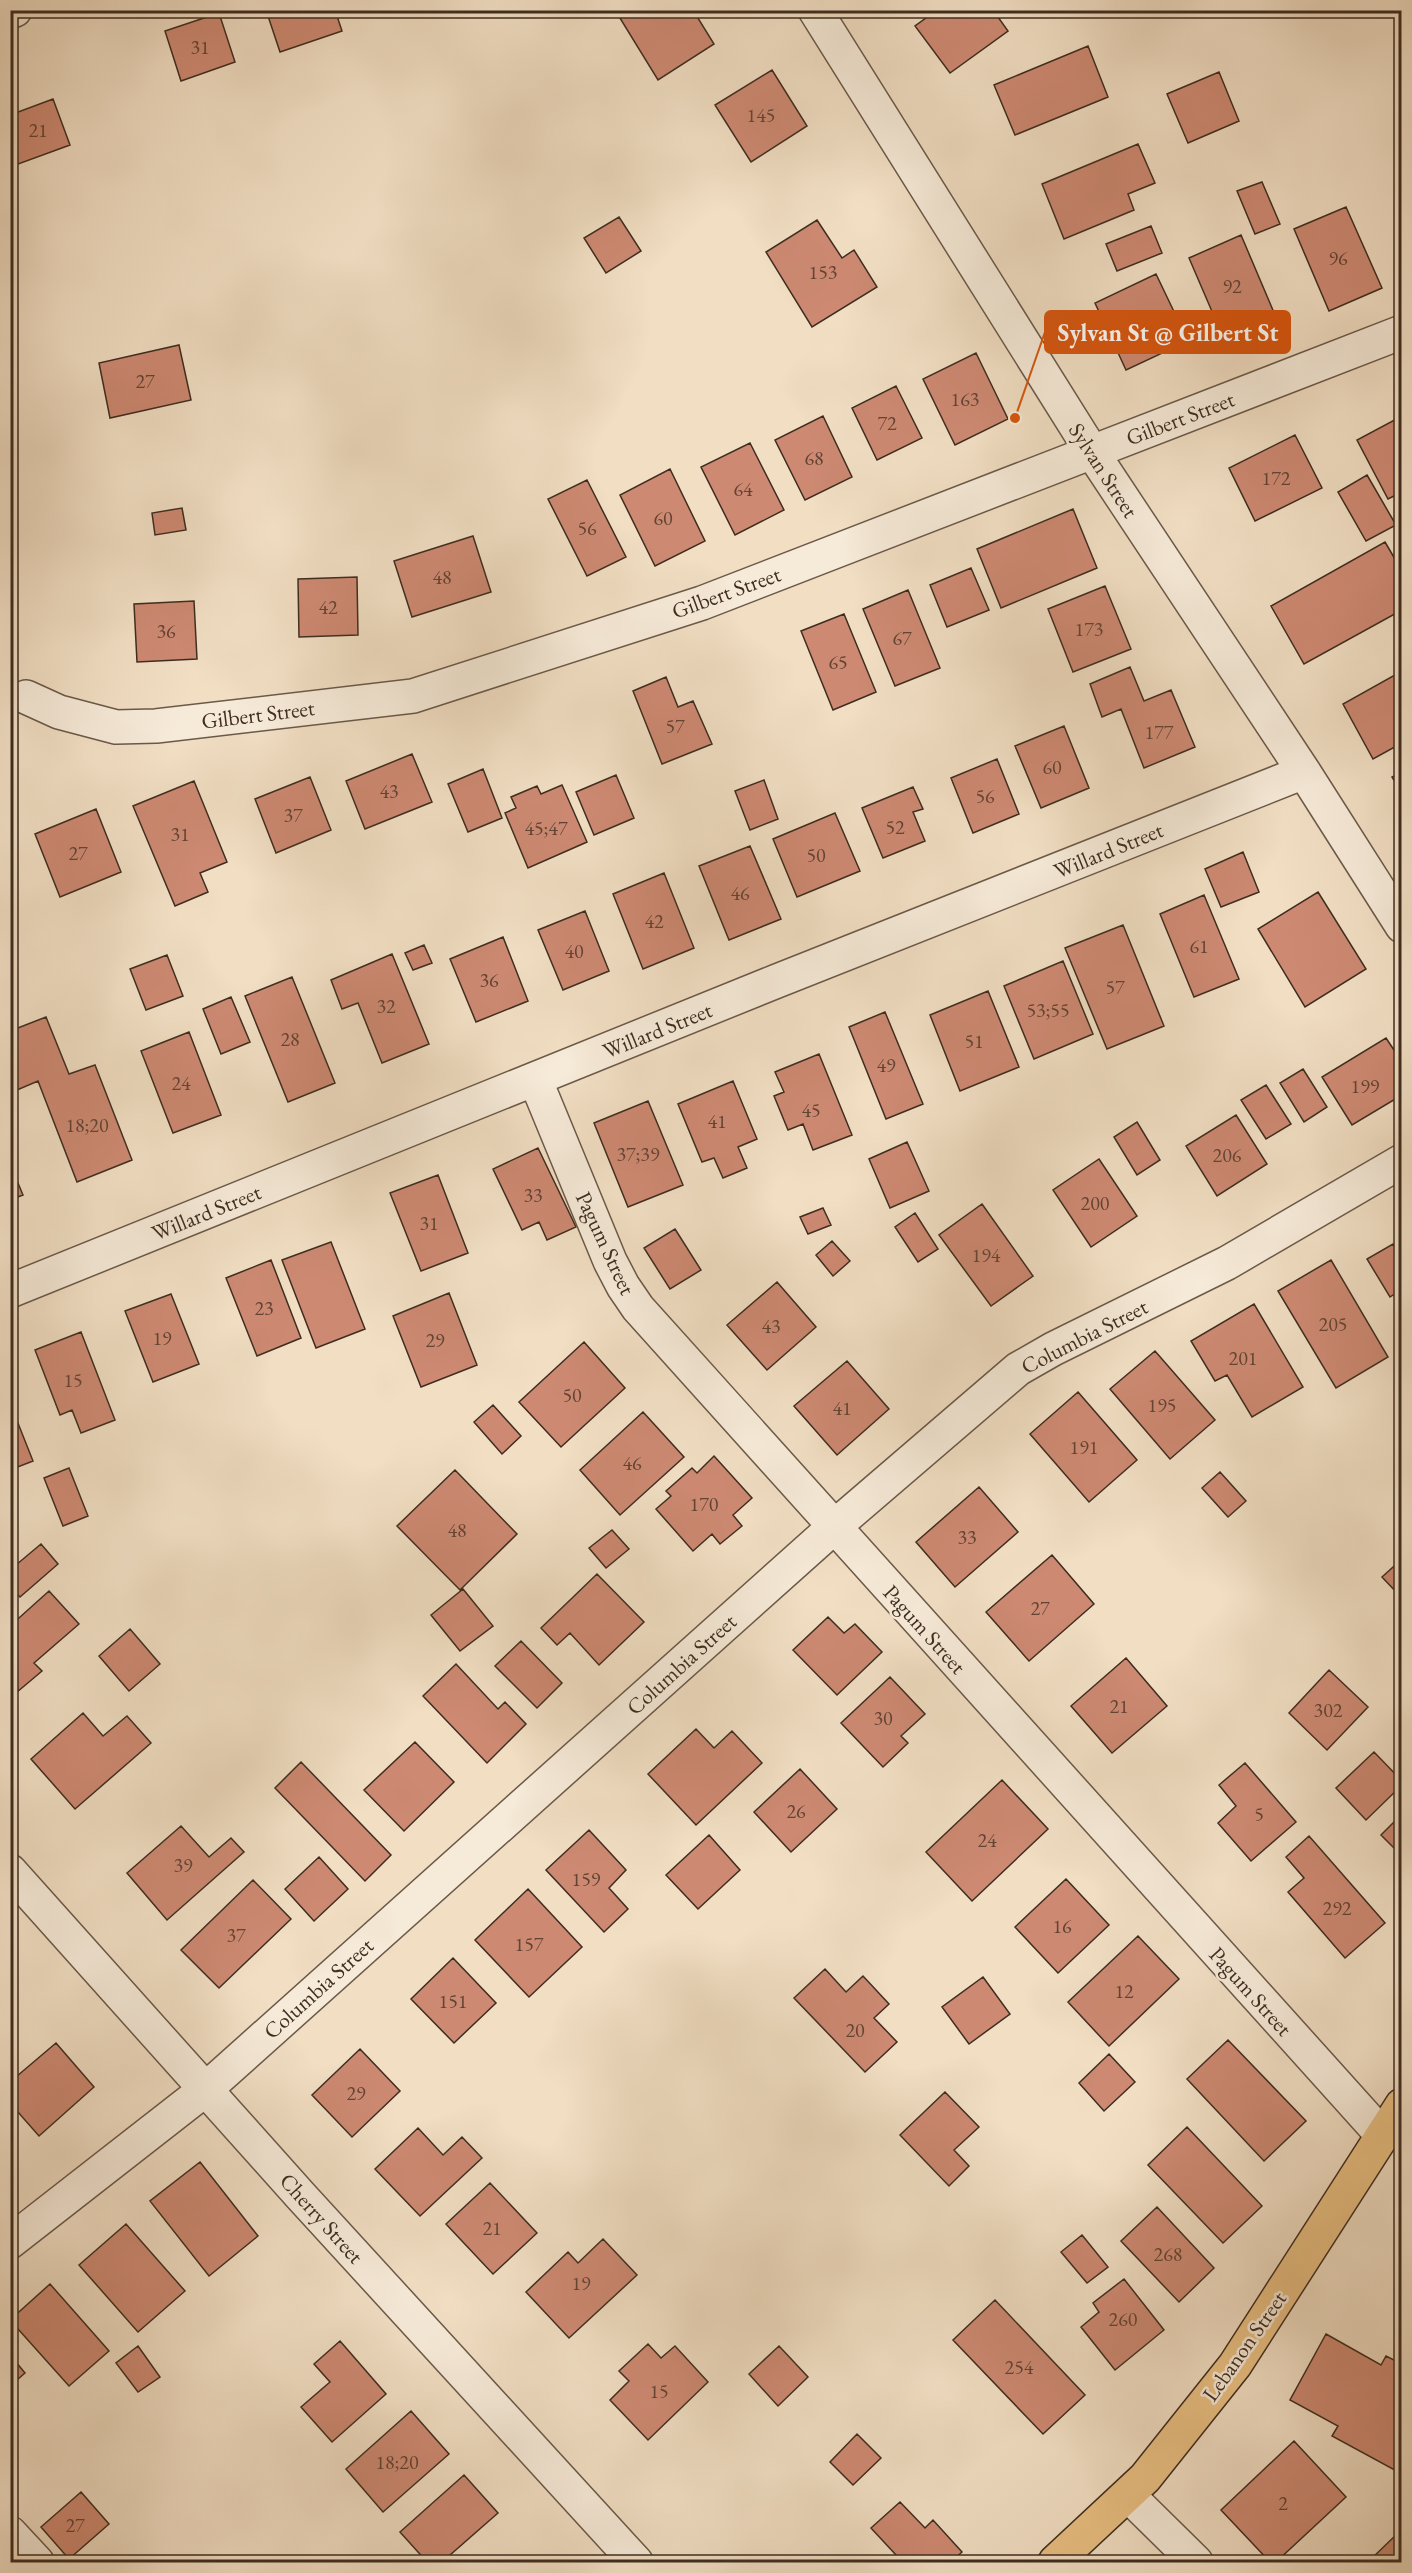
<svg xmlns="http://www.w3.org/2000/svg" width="1412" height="2573" viewBox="0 0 1412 2573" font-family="'EB Garamond',serif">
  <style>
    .building { fill: #cd8972; stroke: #3e2d20; stroke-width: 1.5 }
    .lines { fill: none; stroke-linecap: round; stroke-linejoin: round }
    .minor-casing { stroke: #6b5949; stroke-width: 36 }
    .major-casing { stroke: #3e2d20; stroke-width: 36 }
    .minor { stroke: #f6ead8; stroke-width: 33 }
    .major { stroke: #e8bf82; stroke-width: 33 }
    .labels { text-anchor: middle; stroke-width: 5; stroke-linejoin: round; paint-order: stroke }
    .number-label { font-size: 20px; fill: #624434 }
    .street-label { font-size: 22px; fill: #3e2d20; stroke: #f6ead8 }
    .leader { fill: none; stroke: #d7550e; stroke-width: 2 }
    .callout-dot { fill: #d7550e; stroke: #f6ead8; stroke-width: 2 }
    .callout { fill: #d7550e; stroke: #d7550e; stroke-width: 2 }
    .callout-label { font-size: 24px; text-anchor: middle; font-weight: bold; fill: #fff }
  </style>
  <rect width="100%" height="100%" fill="#f1dec3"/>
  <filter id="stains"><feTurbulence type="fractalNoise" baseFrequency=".00333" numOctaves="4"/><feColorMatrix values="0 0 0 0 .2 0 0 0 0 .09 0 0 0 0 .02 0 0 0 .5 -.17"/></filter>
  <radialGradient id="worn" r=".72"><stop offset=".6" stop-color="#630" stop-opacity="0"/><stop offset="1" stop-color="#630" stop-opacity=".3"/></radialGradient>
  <path class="building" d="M 266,10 L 335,10 L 342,31 L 280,52 Z
    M 615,10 L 693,10 L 714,44 L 658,80 Z
    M 937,10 L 993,10 L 1008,31 L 950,73 L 915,26 Z
    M 219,13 L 235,62 L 181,81 L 165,31 Z
    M 1088,46 L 1108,97 L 1015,135 L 994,85 Z
    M 772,70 L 807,126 L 751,162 L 715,105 Z
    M 1219,72 L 1239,121 L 1188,143 L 1167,94 Z
    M 53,99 L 70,145 L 10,167 L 10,115 Z
    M 1138,144 L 1155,183 L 1128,194 L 1134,210 L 1064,239 L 1042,184 Z
    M 1262,182 L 1280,224 L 1255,234 L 1237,191 Z
    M 1346,207 L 1382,288 L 1329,311 L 1294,229 Z
    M 619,217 L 641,251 L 606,273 L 584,238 Z
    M 817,220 L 842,258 L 854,250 L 877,287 L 812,327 L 766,252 Z
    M 1151,226 L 1162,253 L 1117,271 L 1106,244 Z
    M 1241,235 L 1275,315 L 1223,337 L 1189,258 Z
    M 1156,274 L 1188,341 L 1126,370 L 1095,303 Z
    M 179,345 L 191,400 L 110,418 L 99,363 Z
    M 976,353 L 1008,419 L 955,445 L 923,379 Z
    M 896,386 L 922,438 L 877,460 L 852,408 Z
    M 823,416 L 852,477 L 805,500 L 775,440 Z
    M 1402,416 L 1402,492 L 1388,499 L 1357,440 Z
    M 1295,435 L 1322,488 L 1255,521 L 1229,468 Z
    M 750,443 L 784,510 L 735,535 L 701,467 Z
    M 670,469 L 705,541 L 655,566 L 620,495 Z
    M 1367,475 L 1396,525 L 1366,541 L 1338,492 Z
    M 587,480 L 626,557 L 587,576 L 548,499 Z
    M 182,508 L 186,530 L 155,535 L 152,513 Z
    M 1073,509 L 1097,568 L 1001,608 L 977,549 Z
    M 473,536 L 491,592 L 412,617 L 394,561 Z
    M 1385,542 L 1402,571 L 1402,610 L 1304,664 L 1271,606 Z
    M 971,568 L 989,610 L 947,627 L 930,585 Z
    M 357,577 L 358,635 L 299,637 L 298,579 Z
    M 1105,586 L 1131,649 L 1073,672 L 1048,609 Z
    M 908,590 L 940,668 L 895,686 L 863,609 Z
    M 194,601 L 197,659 L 137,662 L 134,604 Z
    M 844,614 L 876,692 L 833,710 L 801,631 Z
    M 1130,667 L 1144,701 L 1171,690 L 1195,747 L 1144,768 L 1121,709 L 1102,717 L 1090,684 Z
    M 1402,671 L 1402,743 L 1373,759 L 1343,704 Z
    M 666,677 L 678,707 L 693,701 L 712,744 L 662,764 L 633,691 Z
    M 1064,726 L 1089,788 L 1041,808 L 1015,746 Z
    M 412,754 L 432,802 L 365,829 L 346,781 Z
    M 997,759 L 1019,814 L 973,833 L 951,778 Z
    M 483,769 L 502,818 L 468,832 L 448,784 Z
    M 1402,772 L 1402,793 L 1392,777 Z
    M 616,775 L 634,818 L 594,835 L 576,792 Z
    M 310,777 L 331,830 L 276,853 L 255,799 Z
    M 764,780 L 778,819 L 750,830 L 735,791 Z
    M 194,781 L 227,862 L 200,873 L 208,892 L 175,906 L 133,806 Z
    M 562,785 L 587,842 L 528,868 L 505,813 L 516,808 L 511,797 L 537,786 L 541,794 Z
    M 913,787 L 923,809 L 913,812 L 925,841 L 883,858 L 862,808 Z
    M 96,809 L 121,872 L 60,897 L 35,834 Z
    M 835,813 L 860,871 L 797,897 L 773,839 Z
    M 750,846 L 781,919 L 729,940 L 699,866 Z
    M 1243,852 L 1259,892 L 1221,907 L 1205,869 Z
    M 664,873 L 694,948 L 643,969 L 613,894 Z
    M 1318,892 L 1366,969 L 1305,1007 L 1258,929 Z
    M 1204,895 L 1239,979 L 1194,997 L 1160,914 Z
    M 585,911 L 609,971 L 563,990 L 538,930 Z
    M 1123,925 L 1164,1026 L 1107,1049 L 1065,948 Z
    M 503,937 L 528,1001 L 476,1022 L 450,959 Z
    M 424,945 L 432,963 L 413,970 L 405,953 Z
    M 392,954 L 429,1044 L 382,1063 L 358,1003 L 342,1009 L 331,980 Z
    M 167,955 L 183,996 L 146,1010 L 130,969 Z
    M 1063,961 L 1093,1034 L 1034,1059 L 1004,986 Z
    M 292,977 L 335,1083 L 288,1102 L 245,996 Z
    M 988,991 L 1019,1067 L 960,1091 L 930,1015 Z
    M 231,997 L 250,1042 L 221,1054 L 203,1009 Z
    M 885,1012 L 923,1104 L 886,1119 L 849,1027 Z
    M 46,1017 L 69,1074 L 95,1065 L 132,1160 L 77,1182 L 38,1081 L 17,1090 L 10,1073 L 10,1031 Z
    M 189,1032 L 221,1115 L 173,1133 L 141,1051 Z
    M 1386,1038 L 1402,1062 L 1402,1095 L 1352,1125 L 1322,1077 Z
    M 819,1054 L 852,1135 L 813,1150 L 803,1124 L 788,1130 L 774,1096 L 784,1092 L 775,1072 Z
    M 1303,1069 L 1327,1107 L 1304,1122 L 1280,1083 Z
    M 733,1081 L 757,1139 L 738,1147 L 747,1168 L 723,1178 L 714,1158 L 702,1162 L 678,1104 Z
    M 1266,1085 L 1291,1124 L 1266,1139 L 1241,1100 Z
    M 648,1101 L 683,1185 L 628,1207 L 594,1123 Z
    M 1236,1115 L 1267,1164 L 1217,1196 L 1186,1146 Z
    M 1137,1122 L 1160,1160 L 1137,1175 L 1114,1137 Z
    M 907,1142 L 929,1191 L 890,1208 L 869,1159 Z
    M 538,1148 L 576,1227 L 547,1240 L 539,1222 L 522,1230 L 493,1169 Z
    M 1099,1159 L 1137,1216 L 1091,1247 L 1053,1190 Z
    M 10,1164 L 23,1195 L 10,1200 Z
    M 438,1175 L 468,1253 L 421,1271 L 390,1193 Z
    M 982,1204 L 1033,1276 L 991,1306 L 939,1235 Z
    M 823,1208 L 831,1225 L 808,1234 L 800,1217 Z
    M 915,1213 L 938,1249 L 918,1262 L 895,1227 Z
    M 675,1229 L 701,1270 L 670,1289 L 644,1248 Z
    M 832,1241 L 850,1261 L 833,1276 L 816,1255 Z
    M 331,1242 L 365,1329 L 316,1348 L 282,1260 Z
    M 1393,1244 L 1402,1259 L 1402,1289 L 1390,1297 L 1367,1259 Z
    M 271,1260 L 301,1338 L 257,1356 L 226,1278 Z
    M 1331,1260 L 1388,1357 L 1336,1388 L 1278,1291 Z
    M 777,1282 L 816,1327 L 767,1370 L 727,1325 Z
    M 449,1293 L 477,1365 L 421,1387 L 393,1316 Z
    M 171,1294 L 199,1364 L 153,1382 L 125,1311 Z
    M 1254,1304 L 1303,1387 L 1252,1417 L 1227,1375 L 1215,1381 L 1191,1341 Z
    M 81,1332 L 115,1420 L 81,1433 L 72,1410 L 60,1415 L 35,1350 Z
    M 584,1342 L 625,1388 L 561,1447 L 519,1402 Z
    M 1155,1351 L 1215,1420 L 1170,1459 L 1110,1389 Z
    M 847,1361 L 889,1409 L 837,1455 L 794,1406 Z
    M 1078,1392 L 1137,1460 L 1089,1502 L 1030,1434 Z
    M 10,1403 L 33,1461 L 10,1470 Z
    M 493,1405 L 521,1436 L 502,1454 L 474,1422 Z
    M 643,1412 L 684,1457 L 620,1515 L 580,1470 Z
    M 714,1456 L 752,1498 L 733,1515 L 742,1526 L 720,1544 L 712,1534 L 693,1551 L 656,1509 L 671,1496 L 666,1491 L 692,1468 L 697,1473 Z
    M 69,1468 L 88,1516 L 63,1526 L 44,1478 Z
    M 455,1470 L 517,1534 L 460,1590 L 397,1526 Z
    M 1220,1472 L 1246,1501 L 1228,1517 L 1202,1488 Z
    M 979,1487 L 1018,1532 L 955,1587 L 916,1542 Z
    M 612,1530 L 629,1549 L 606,1568 L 589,1548 Z
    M 41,1544 L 58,1564 L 20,1597 L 10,1587 L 10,1570 Z
    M 1052,1555 L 1094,1604 L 1029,1661 L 986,1612 Z
    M 1402,1559 L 1402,1598 L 1382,1577 Z
    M 597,1574 L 644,1622 L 599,1665 L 570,1633 L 557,1645 L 541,1628 Z
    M 463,1589 L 493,1626 L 460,1651 L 431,1615 Z
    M 49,1591 L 79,1624 L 34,1663 L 42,1671 L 10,1698 L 10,1626 Z
    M 828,1617 L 844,1633 L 855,1624 L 882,1652 L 837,1695 L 793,1650 Z
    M 130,1629 L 160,1664 L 129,1691 L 99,1656 Z
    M 521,1641 L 562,1683 L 537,1708 L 495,1666 Z
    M 1126,1658 L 1167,1706 L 1112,1753 L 1071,1706 Z
    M 456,1664 L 498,1709 L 505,1702 L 526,1724 L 487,1763 L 423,1696 Z
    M 1329,1670 L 1368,1707 L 1327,1750 L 1289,1713 Z
    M 890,1677 L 925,1714 L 901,1736 L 908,1743 L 883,1767 L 841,1723 Z
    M 83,1713 L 103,1736 L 127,1716 L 151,1743 L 75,1809 L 31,1759 Z
    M 696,1729 L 714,1748 L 732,1731 L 762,1763 L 696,1825 L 648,1774 Z
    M 415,1742 L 454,1782 L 404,1831 L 364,1790 Z
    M 1374,1752 L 1402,1781 L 1402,1785 L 1366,1820 L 1336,1788 Z
    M 301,1762 L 391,1855 L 365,1881 L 275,1788 Z
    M 1245,1763 L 1296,1822 L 1251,1861 L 1218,1823 L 1236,1806 L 1219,1785 Z
    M 800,1769 L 837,1809 L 791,1852 L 754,1812 Z
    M 1002,1780 L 1048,1829 L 972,1901 L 926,1852 Z
    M 1402,1814 L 1402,1856 L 1381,1835 Z
    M 181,1826 L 209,1857 L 231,1838 L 244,1852 L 167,1920 L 127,1873 Z
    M 589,1830 L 626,1870 L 609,1888 L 628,1909 L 604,1932 L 546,1870 Z
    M 709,1835 L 740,1870 L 698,1909 L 666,1875 Z
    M 1309,1836 L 1385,1923 L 1345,1958 L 1288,1892 L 1304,1878 L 1286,1857 Z
    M 319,1857 L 348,1889 L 314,1921 L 285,1889 Z
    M 1066,1879 L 1109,1925 L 1058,1973 L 1015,1927 Z
    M 253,1880 L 291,1919 L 219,1988 L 181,1950 Z
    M 528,1889 L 582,1947 L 529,1997 L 475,1940 Z
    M 1138,1936 L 1179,1979 L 1109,2046 L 1068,2002 Z
    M 453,1958 L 496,2003 L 454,2043 L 411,1999 Z
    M 825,1969 L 846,1992 L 863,1976 L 889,2004 L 874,2018 L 897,2042 L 865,2072 L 794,1998 Z
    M 983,1977 L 1010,2014 L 969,2044 L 942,2007 Z
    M 1228,2040 L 1306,2121 L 1264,2161 L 1187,2079 Z
    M 56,2043 L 94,2087 L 39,2136 L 10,2103 L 10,2082 Z
    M 360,2049 L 400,2091 L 352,2137 L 312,2095 Z
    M 1109,2054 L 1135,2082 L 1104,2111 L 1079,2083 Z
    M 945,2092 L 979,2127 L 954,2150 L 969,2166 L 949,2186 L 900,2135 Z
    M 1187,2127 L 1262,2206 L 1223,2243 L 1148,2165 Z
    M 418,2128 L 443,2155 L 462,2137 L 482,2158 L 420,2216 L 375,2169 Z
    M 200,2162 L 258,2236 L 209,2276 L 150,2201 Z
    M 490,2183 L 537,2233 L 493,2274 L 446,2224 Z
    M 1157,2207 L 1214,2268 L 1179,2302 L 1121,2241 Z
    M 126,2224 L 185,2291 L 138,2332 L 79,2265 Z
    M 1082,2235 L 1108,2267 L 1087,2283 L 1061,2252 Z
    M 603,2239 L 637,2275 L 569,2338 L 526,2292 L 568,2252 L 578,2263 Z
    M 1124,2279 L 1164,2330 L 1115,2370 L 1081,2327 L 1099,2312 L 1093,2303 Z
    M 50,2284 L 109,2351 L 69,2386 L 10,2320 Z
    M 995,2300 L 1085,2395 L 1043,2434 L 953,2340 Z
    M 1326,2334 L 1381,2365 L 1386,2356 L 1402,2364 L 1402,2474 L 1332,2436 L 1338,2426 L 1290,2400 Z
    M 340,2341 L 386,2394 L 332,2442 L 301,2407 L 330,2382 L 314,2364 Z
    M 648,2344 L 661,2358 L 675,2346 L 708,2382 L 648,2440 L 610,2400 L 629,2381 L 619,2371 Z
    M 138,2346 L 160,2377 L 138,2392 L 116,2363 Z
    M 779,2346 L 808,2377 L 778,2406 L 749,2374 Z
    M 10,2355 L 25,2373 L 10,2386 Z
    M 10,2397 L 17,2405 L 10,2410 Z
    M 411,2411 L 449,2454 L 383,2512 L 346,2469 Z
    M 857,2434 L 881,2458 L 853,2485 L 830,2462 Z
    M 1294,2441 L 1346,2497 L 1276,2562 L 1270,2562 L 1221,2510 Z
    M 464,2475 L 498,2513 L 442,2562 L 427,2562 L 400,2532 Z
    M 81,2492 L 109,2524 L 69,2559 L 41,2527 Z
    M 900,2502 L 925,2528 L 933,2520 L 962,2552 L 951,2562 L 888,2562 L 896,2555 L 871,2528 Z
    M 1397,2534 L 1402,2539 L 1402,2562 L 1368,2562 Z"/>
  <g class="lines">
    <g class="minor-casing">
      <path id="minor" d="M 815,10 L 1092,452 L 1304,772 L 1402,926
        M 10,12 L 15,10
        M 26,697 L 59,712 L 116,727 L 156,726 L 413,696 L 702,603 L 1402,332
        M 535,1079 L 610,1261 L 623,1286 L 638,1308 L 1383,2136
        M 10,1291 L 777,981 L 1304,772
        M 10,1871 L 300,2195 L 636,2562
        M 10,2242 L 206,2089 L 834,1527 L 1018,1369 L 1053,1349 L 1227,1263 L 1402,1161
        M 1128,2495 L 1196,2562
        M 10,2533 L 37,2562"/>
    </g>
    <g class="major-casing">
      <path id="major" d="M 1055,2562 L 1145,2478 L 1235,2365 L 1402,2105"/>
    </g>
    <use href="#minor" class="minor"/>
    <use href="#major" class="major"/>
  </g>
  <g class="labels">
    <g class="number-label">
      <text x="200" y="54">31</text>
      <text x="761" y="122">145</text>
      <text x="38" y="137">21</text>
      <text x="1338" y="265">96</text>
      <text x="823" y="279">153</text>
      <text x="1232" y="293">92</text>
      <text x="145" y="388">27</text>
      <text x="965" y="406">163</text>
      <text x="887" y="430">72</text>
      <text x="814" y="465">68</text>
      <text x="1276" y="485">172</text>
      <text x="743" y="496">64</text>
      <text x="663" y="525">60</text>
      <text x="587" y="535">56</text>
      <text x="442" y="584">48</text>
      <text x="328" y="614">42</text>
      <text x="1089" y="636">173</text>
      <text x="166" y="638">36</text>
      <text x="902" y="645">67</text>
      <text x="838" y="669">65</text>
      <text x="675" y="733">57</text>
      <text x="1159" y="739">177</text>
      <text x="1052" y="774">60</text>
      <text x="389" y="798">43</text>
      <text x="985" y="803">56</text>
      <text x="293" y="822">37</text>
      <text x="895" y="834">52</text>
      <text x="546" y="835">45;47</text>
      <text x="180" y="841">31</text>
      <text x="78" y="860">27</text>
      <text x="816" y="862">50</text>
      <text x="740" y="900">46</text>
      <text x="654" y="928">42</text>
      <text x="1199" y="953">61</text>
      <text x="574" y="958">40</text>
      <text x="489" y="987">36</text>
      <text x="1115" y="994">57</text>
      <text x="386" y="1013">32</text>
      <text x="1048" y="1017">53;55</text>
      <text x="290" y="1046">28</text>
      <text x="974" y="1048">51</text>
      <text x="886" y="1072">49</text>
      <text x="181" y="1090">24</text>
      <text x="1365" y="1093">199</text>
      <text x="811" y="1117">45</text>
      <text x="717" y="1128">41</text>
      <text x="87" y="1132">18;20</text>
      <text x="638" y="1161">37;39</text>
      <text x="1227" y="1162">206</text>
      <text x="533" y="1202">33</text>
      <text x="1095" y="1210">200</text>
      <text x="429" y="1230">31</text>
      <text x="986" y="1262">194</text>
      <text x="264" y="1315">23</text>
      <text x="1333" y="1331">205</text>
      <text x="771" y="1333">43</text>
      <text x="162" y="1345">19</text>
      <text x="435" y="1347">29</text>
      <text x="1243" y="1365">201</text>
      <text x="73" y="1387">15</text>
      <text x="572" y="1402">50</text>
      <text x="1162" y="1412">195</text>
      <text x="842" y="1415">41</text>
      <text x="1084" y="1454">191</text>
      <text x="632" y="1470">46</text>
      <text x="704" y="1511">170</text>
      <text x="457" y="1537">48</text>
      <text x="967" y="1544">33</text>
      <text x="1040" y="1615">27</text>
      <text x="1119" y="1713">21</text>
      <text x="1328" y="1717">302</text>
      <text x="883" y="1725">30</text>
      <text x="796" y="1818">26</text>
      <text x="1259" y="1821">5</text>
      <text x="987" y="1847">24</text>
      <text x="183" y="1872">39</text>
      <text x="586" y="1886">159</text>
      <text x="1337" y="1915">292</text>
      <text x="1062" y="1933">16</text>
      <text x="236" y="1942">37</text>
      <text x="529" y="1951">157</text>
      <text x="1124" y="1998">12</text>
      <text x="453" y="2008">151</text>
      <text x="855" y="2037">20</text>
      <text x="356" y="2100">29</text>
      <text x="492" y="2235">21</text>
      <text x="1168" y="2261">268</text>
      <text x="581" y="2290">19</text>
      <text x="1123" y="2326">260</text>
      <text x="1019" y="2374">254</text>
      <text x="659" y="2398">15</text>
      <text x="397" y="2469">18;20</text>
      <text x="1283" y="2510">2</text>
      <text x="75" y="2532">27</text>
    </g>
    <g class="street-label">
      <text transform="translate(1180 418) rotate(-21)" y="8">Gilbert Street</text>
      <text transform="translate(1104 470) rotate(57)" y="8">Sylvan Street</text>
      <text transform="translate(726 592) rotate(-20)" y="8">Gilbert Street</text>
      <text transform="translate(258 714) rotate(-7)" y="8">Gilbert Street</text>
      <text transform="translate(1108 850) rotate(-22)" y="8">Willard Street</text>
      <text transform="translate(657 1030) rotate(-22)" y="8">Willard Street</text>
      <text transform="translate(206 1212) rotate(-22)" y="8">Willard Street</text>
      <text transform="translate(606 1243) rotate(65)" y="8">Pagum Street</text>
      <text transform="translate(1084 1336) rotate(-27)" y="8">Columbia Street</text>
      <text transform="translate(925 1629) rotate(48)" y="8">Pagum Street</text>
      <text transform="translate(681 1664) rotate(-42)" y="8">Columbia Street</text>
      <text transform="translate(318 1988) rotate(-42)" y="8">Columbia Street</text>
      <text transform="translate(1251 1991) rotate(48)" y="8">Pagum Street</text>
      <text transform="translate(322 2218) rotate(48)" y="8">Cherry Street</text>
      <text transform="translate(1244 2346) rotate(-55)" y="8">Lebanon Street</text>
    </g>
  </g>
  <path class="leader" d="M1015 418L1045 332"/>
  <circle class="callout-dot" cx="1015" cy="418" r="6"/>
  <rect class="callout" x="1045" y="311" width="245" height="42" rx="6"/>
  <g class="callout-label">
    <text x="1168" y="341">Sylvan St @ Gilbert St</text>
  </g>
  <rect width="1412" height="2573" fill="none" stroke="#f1dec3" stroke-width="36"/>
  <rect x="12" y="12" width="1388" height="2549" fill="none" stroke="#3e2d20" stroke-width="3"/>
  <rect x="18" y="18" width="1376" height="2537" fill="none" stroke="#3e2d20" stroke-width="1.5"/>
  <rect width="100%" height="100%" filter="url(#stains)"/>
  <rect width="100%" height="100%" fill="url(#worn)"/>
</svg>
